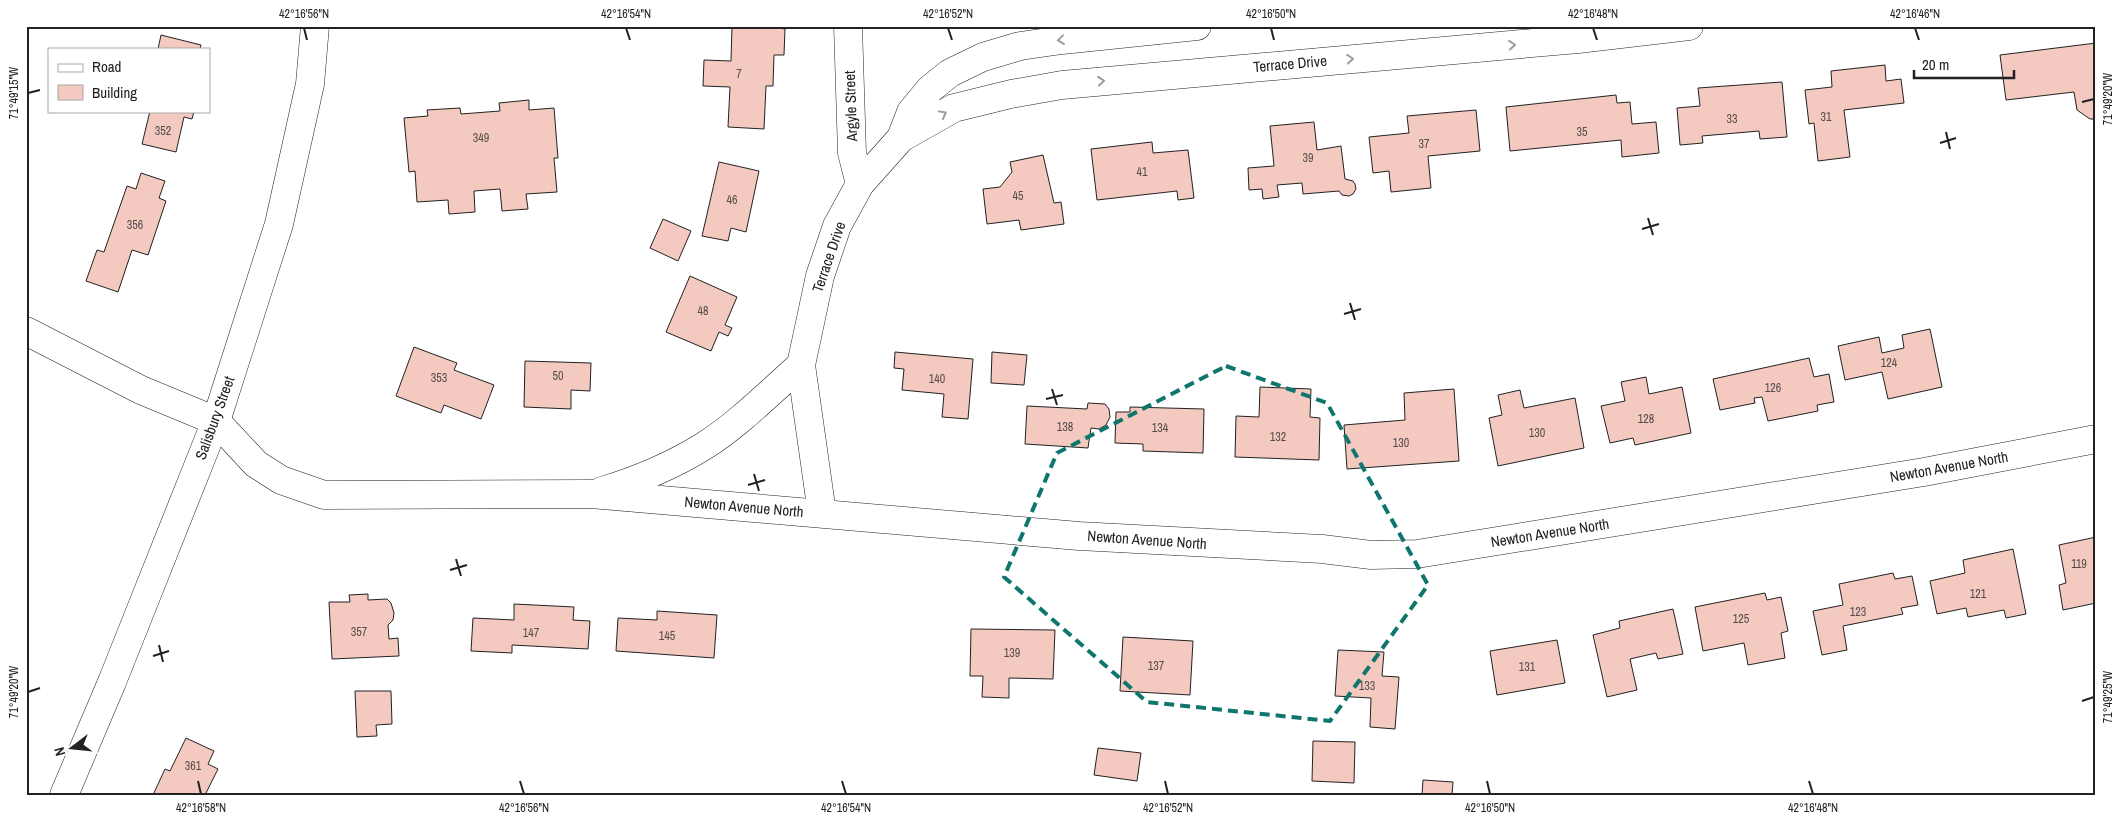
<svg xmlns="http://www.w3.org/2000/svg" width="2122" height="821" viewBox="0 0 2122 821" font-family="'Archivo Narrow',sans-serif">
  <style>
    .building { fill: #f3c9c0; stroke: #222 }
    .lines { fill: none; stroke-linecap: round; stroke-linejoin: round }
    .street-casing { stroke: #222; stroke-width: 29 }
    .secondary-casing { stroke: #222; stroke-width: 29 }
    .street { stroke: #fff; stroke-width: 28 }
    .secondary { stroke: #fff; stroke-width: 28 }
    .oneway { stroke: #9c9c9c }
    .marked { fill: none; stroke: #0f766e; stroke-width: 4; stroke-dasharray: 10 6; stroke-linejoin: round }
    .ticks { fill: none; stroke: #222; stroke-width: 2 }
    .labels { text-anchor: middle; stroke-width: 4; stroke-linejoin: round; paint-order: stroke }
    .number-label { font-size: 12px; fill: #564c4a }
    .street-label { font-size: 15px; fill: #222; stroke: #fff }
    .neatline { fill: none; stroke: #222; stroke-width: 2 }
    .ticks-label { font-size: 12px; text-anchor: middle; fill: #222 }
  </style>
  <rect width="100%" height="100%" fill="#fff"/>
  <path class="building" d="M 732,26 L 778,26 L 778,28 L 785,29 L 784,55 L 774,55 L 773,86 L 766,86 L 764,129 L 728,127 L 730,87 L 703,86 L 704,60 L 731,61 Z
    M 161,35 L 201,45 L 200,49 L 158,49 Z
    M 2096,43 L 2096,119 L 2090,119 L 2077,110 L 2074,92 L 2006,100 L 2000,55 Z
    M 1885,65 L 1886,81 L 1901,79 L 1904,103 L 1844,110 L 1850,157 L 1818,161 L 1814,123 L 1809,124 L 1805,90 L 1832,87 L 1831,71 Z
    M 1782,82 L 1787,137 L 1760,139 L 1759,131 L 1702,136 L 1703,143 L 1680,145 L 1677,108 L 1700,106 L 1698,88 Z
    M 1616,95 L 1617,103 L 1630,102 L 1632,124 L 1656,122 L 1659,153 L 1622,157 L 1621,140 L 1510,151 L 1506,107 Z
    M 529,100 L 529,110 L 554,108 L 558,158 L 554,158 L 557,192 L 526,194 L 528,209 L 502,211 L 500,189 L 474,191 L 475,212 L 449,214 L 448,200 L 417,202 L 415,171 L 409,172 L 404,118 L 428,116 L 427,110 L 460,108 L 461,114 L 500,111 L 499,103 Z
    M 1476,110 L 1480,151 L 1428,156 L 1431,188 L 1391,192 L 1389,171 L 1373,173 L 1369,137 L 1409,133 L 1407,116 Z
    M 150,111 L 194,111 L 192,119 L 184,117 L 176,152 L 142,144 Z
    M 1314,122 L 1317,150 L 1341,146 L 1345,179 L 1353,181 L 1355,184 L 1356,189 L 1353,194 L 1349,196 L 1342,195 L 1339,191 L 1303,194 L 1302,183 L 1277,185 L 1279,197 L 1263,199 L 1262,189 L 1249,190 L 1248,168 L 1274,166 L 1270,126 Z
    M 1152,142 L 1153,153 L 1188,150 L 1194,198 L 1178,200 L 1177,191 L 1097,200 L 1091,149 Z
    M 1043,155 L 1054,203 L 1061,202 L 1064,224 L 1021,230 L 1019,220 L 987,224 L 983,189 L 1000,187 L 1012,172 L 1010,162 Z
    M 719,162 L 759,171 L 746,232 L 731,228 L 728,241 L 702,236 Z
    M 141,173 L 165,181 L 159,198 L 166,201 L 148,255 L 132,250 L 118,292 L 86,281 L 97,250 L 104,252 L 127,186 L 136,189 Z
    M 663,219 L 691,231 L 678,261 L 650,248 Z
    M 690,276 L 737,297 L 725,325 L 732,328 L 728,336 L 719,332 L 711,351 L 666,332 Z
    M 1930,329 L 1942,387 L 1888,399 L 1882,372 L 1845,380 L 1838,346 L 1879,337 L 1882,353 L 1904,348 L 1902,335 Z
    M 414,347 L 457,363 L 454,370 L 494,385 L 481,419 L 444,405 L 441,413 L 396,396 Z
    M 895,352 L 973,359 L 968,419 L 942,417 L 944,394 L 902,390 L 904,369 L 894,368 Z
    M 992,352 L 1027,355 L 1024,385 L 991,383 Z
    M 1809,358 L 1814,377 L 1829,374 L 1834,402 L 1817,405 L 1818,411 L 1768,421 L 1762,397 L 1754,398 L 1755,403 L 1720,410 L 1713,379 Z
    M 525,361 L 591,363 L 590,391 L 571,390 L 571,409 L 524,407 Z
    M 1646,377 L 1649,394 L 1682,387 L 1691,433 L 1635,445 L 1633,438 L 1610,443 L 1601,406 L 1625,401 L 1621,382 Z
    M 1260,387 L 1311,389 L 1310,417 L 1320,418 L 1319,460 L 1235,457 L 1236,416 L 1259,417 Z
    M 1454,389 L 1459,461 L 1347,469 L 1344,425 L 1405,420 L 1404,393 Z
    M 1520,390 L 1524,408 L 1575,398 L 1584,448 L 1498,466 L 1489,418 L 1502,415 L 1498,395 Z
    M 1088,403 L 1105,404 L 1109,409 L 1110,417 L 1106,425 L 1099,429 L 1091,428 L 1088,448 L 1025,444 L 1027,406 L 1087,409 Z
    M 1130,407 L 1204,409 L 1203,453 L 1143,451 L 1143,444 L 1115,443 L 1116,412 L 1130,412 Z
    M 2096,537 L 2096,603 L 2063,610 L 2059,585 L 2066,583 L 2059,545 Z
    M 2013,549 L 2026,614 L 2006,618 L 2004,610 L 1968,617 L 1966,608 L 1937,614 L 1930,581 L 1965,573 L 1963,560 Z
    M 1893,573 L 1895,579 L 1912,576 L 1918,605 L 1901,608 L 1903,614 L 1843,626 L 1847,650 L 1822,655 L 1813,611 L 1843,605 L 1839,584 Z
    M 1765,593 L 1767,600 L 1781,597 L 1788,631 L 1781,633 L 1785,658 L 1748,665 L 1744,643 L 1703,651 L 1695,607 Z
    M 368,594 L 368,600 L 387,599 L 391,603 L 394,613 L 393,620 L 388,625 L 389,639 L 398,638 L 399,656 L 332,659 L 329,602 L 350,602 L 349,595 Z
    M 514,604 L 574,607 L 573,620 L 590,621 L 588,649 L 512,645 L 512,653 L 471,651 L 473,618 L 514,620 Z
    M 1673,609 L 1683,654 L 1658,659 L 1656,653 L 1630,659 L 1637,690 L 1607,697 L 1593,635 L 1620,628 L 1619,621 Z
    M 657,611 L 717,615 L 714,658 L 616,651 L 618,618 L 657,620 Z
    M 971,629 L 1055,630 L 1053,679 L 1009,678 L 1009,698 L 982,697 L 983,676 L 970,676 Z
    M 1123,637 L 1193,641 L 1190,695 L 1120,691 Z
    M 1557,640 L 1565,683 L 1497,695 L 1490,651 Z
    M 1338,650 L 1384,652 L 1382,676 L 1399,677 L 1395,729 L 1370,727 L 1371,698 L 1335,696 Z
    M 355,691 L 391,691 L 392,724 L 376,725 L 377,736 L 357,737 Z
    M 186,738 L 214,751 L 208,764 L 218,769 L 205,795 L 153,795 L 165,769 L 170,771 Z
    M 1313,741 L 1355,742 L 1354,783 L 1312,781 Z
    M 1098,748 L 1141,753 L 1137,781 L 1094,775 Z
    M 1423,780 L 1453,782 L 1452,795 L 1422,795 Z"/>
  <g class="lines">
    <g class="street-casing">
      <path id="street" d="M 848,26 L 852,153 L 860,184
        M 901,138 L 954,108 L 1011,94 L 1062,85 L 1578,39 L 1689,26
        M 26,331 L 141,390 L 216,421 L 256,464 L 281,480 L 324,495 L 591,494 L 1079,536 L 1322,549 L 1371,555 L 1417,554 L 1924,472 L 2096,439
        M 602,491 C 638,480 672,466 704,446 C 739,424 770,392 801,365
        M 822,513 L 801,365 L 820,276 L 837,226 L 860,184 L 901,138 L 911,112 L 930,89 L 950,73 L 983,57 L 1020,46 L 1062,40 L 1197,26"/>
    </g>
    <g class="secondary-casing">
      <path id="secondary" d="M 64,795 L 112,682 L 216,421 L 279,224 L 310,84 L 315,26"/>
    </g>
    <use href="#street" class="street"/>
    <use href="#secondary" class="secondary"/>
  </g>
  <defs><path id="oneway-chevron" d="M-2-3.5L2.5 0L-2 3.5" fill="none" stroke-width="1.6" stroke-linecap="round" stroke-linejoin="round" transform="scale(1.25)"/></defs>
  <g class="oneway">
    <use href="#oneway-chevron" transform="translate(1061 40) rotate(173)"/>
    <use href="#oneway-chevron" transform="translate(1512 45) rotate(-5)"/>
    <use href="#oneway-chevron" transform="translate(1350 59) rotate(-5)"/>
    <use href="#oneway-chevron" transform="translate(1101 81) rotate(-5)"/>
    <use href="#oneway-chevron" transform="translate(943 114) rotate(-29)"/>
  </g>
  <path class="marked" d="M 1226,366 L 1327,403 L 1428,585 L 1330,721 L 1147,702 L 1004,577 L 1057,453 Z"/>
  <path class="ticks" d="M 304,28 L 307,40M 626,28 L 630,40M 948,28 L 952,40M 1271,28 L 1274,40M 1593,28 L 1597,40M 1915,28 L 1919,40M 28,93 L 40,90M 2082,102 L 2094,99M 1946,132 L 1950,149M 1940,143 L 1956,138M 1648,218 L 1653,235M 1642,229 L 1659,224M 1350,303 L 1355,320M 1344,314 L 1361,309M 1052,389 L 1057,405M 1046,399 L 1063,395M 754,474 L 759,491M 748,485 L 765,480M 456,559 L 461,576M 450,570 L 467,565M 159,645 L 163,662M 153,656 L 169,651M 28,692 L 40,688M 2082,701 L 2094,697M 198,781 L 201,794M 520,781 L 524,794M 842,781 L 846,794M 1165,781 L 1168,794M 1487,781 L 1490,794M 1809,781 L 1813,794"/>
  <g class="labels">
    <g class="number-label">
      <text x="739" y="78">7</text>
      <text x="1826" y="121">31</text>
      <text x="1732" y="123">33</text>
      <text x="163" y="135">352</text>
      <text x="1582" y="136">35</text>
      <text x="481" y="142">349</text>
      <text x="1424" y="148">37</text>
      <text x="1308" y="162">39</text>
      <text x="1142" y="176">41</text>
      <text x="1018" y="200">45</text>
      <text x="732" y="204">46</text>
      <text x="135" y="229">356</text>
      <text x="703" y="315">48</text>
      <text x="1889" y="367">124</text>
      <text x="558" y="380">50</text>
      <text x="439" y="382">353</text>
      <text x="937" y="383">140</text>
      <text x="1773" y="392">126</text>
      <text x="1646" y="423">128</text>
      <text x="1065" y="431">138</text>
      <text x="1160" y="432">134</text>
      <text x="1537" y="437">130</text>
      <text x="1278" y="441">132</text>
      <text x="1401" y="447">130</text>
      <text x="2079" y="568">119</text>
      <text x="1978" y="598">121</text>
      <text x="1858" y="616">123</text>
      <text x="1741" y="623">125</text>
      <text x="359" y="636">357</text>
      <text x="531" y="637">147</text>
      <text x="667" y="640">145</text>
      <text x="1012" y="657">139</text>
      <text x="1156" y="670">137</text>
      <text x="1527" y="671">131</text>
      <text x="1367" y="690">133</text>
      <text x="193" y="770">361</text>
    </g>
    <g class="street-label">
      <text transform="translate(1290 64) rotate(-5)" y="5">Terrace Drive</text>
      <text transform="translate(851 106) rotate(-92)" y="5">Argyle Street</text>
      <text transform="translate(829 257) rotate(-71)" y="5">Terrace Drive</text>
      <text transform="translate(215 418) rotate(-70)" y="5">Salisbury Street</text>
      <text transform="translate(1949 467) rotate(-10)" y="5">Newton Avenue North</text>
      <text transform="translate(744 507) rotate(5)" y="5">Newton Avenue North</text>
      <text transform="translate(1550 533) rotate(-9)" y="5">Newton Avenue North</text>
      <text transform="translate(1147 540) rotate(4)" y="5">Newton Avenue North</text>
    </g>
  </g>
  <rect width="2122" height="821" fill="none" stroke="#ffffff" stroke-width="55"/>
  <rect x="48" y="48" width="162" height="65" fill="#ffffff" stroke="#a7a7a7"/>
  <rect x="58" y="64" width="25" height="8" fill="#ffffff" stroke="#a7a7a7"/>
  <text x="92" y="72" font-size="15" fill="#222222">Road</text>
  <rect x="58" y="85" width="25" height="15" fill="#f3c9c0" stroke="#a7a7a7"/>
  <text x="92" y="98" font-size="15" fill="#222222">Building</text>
  <g transform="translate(72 748) rotate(254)" stroke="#ffffff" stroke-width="4" paint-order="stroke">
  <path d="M0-4L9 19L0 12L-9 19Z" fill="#222222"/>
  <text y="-8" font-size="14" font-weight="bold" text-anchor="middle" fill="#222222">N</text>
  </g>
  <path d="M1914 70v8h100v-8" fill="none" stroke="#222222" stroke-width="2.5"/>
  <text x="1922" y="70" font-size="15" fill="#222222" stroke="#ffffff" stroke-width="4" paint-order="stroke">20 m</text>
  <rect x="28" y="28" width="2066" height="766" class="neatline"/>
  <g class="ticks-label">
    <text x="304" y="18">42°16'56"N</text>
    <text x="626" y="18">42°16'54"N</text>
    <text x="948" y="18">42°16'52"N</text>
    <text x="1271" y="18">42°16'50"N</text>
    <text x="1593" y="18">42°16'48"N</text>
    <text x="1915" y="18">42°16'46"N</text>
    <text transform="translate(14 93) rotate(-90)" y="4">71°49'15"W</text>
    <text transform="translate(2108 99) rotate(-90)" y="4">71°49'20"W</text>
    <text transform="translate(14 692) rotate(-90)" y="4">71°49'20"W</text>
    <text transform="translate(2108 697) rotate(-90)" y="4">71°49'25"W</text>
    <text x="201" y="812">42°16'58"N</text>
    <text x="524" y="812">42°16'56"N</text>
    <text x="846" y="812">42°16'54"N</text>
    <text x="1168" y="812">42°16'52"N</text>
    <text x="1490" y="812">42°16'50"N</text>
    <text x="1813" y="812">42°16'48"N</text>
  </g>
</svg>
